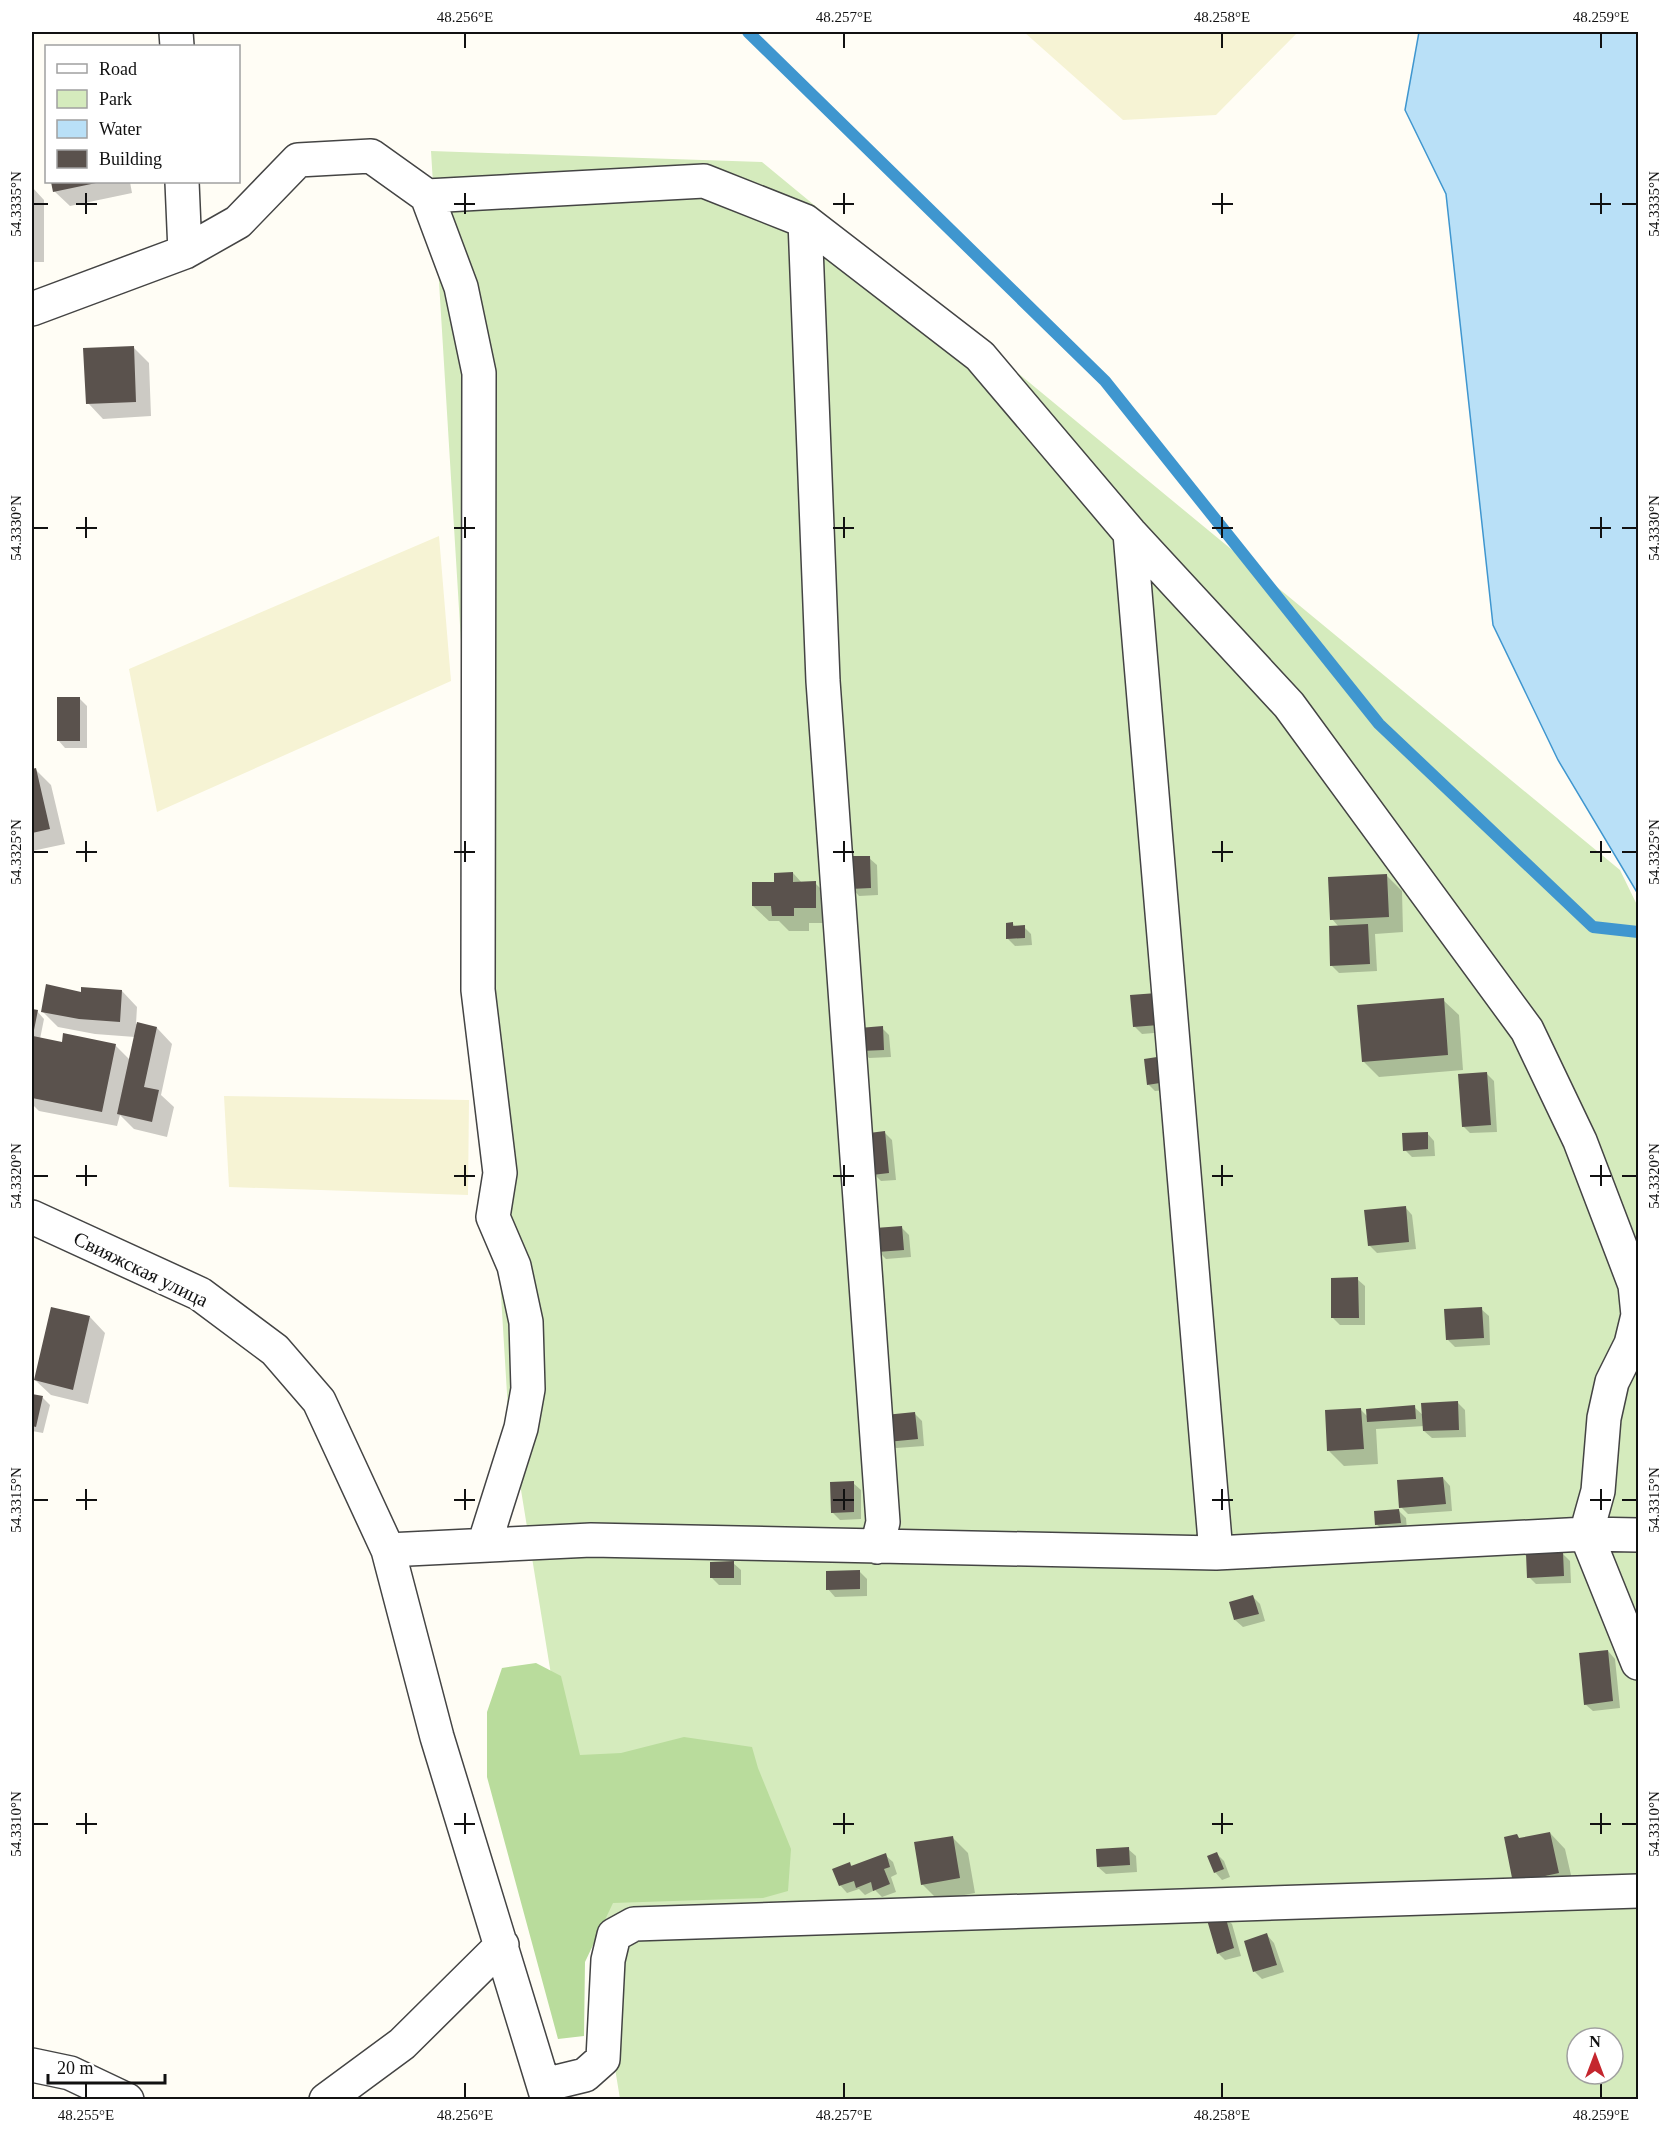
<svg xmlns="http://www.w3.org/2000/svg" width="1670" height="2131" viewBox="0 0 1670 2131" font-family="Georgia,serif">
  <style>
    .farmland { fill: #f6f3d4 }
    .green { fill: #d5ebbd; fill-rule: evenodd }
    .forest { fill: #b9dc9c }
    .water { fill: #b9e0f7; stroke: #3f96cf; stroke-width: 1.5 }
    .shadow { fill: #0003 }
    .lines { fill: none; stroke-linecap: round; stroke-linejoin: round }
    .stream { stroke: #3f96cf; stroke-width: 12 }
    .building { fill: #5a524d }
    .minor-casing { stroke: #444; stroke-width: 36 }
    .minor { stroke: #fff; stroke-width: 33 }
    .ticks { fill: none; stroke: #111; stroke-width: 2 }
    .labels { text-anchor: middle; stroke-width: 6; stroke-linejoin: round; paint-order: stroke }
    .street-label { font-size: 20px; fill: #111; stroke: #fff }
    .neatline { fill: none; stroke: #111; stroke-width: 2 }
    .ticks-label { font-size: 15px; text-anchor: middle; fill: #111 }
  </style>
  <rect width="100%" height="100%" fill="#fffdf5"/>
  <path class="farmland" d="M 1024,32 L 1298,32 L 1216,115 L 1123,120 Z
    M 439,536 L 451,681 L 157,812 L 129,669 Z
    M 224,1096 L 469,1100 L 468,1195 L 229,1187 Z"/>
  <path class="green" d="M 431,151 L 762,162 L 1620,870 L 1638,907 L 1638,2099 L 620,2099 L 508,1410 ZM 1577,2038 L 1613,2038 L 1613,2074 L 1577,2074 Z"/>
  <path class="forest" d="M 536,1663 L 561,1676 L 580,1755 L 621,1753 L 684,1737 L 752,1747 L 758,1768 L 791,1849 L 788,1891 L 763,1898 L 613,1903 L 585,1962 L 584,2036 L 558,2039 L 487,1777 L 487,1712 L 502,1668 Z"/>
  <path class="water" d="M 1419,32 L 1638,32 L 1638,894 L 1558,760 L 1493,625 L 1446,194 L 1405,110 Z"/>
  <path class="shadow" d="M 52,182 L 130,182 L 132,193 L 70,206 L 54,191 Z
    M 32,187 L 44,200 L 44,262 L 32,262 Z
    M 133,347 L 149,363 L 151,416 L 103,419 L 88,403 Z
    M 80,699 L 87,706 L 87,748 L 65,748 L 58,740 Z
    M 36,770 L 51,785 L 65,844 L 32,851 L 32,771 Z
    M 869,858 L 877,865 L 878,895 L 859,896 L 852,888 Z
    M 793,873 L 802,883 L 815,883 L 830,898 L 830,923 L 809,923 L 809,931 L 789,931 L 779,921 L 769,921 L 753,906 L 776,884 Z
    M 1386,875 L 1402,891 L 1403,932 L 1375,934 L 1377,971 L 1339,973 L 1331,965 L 1339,927 L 1332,919 Z
    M 1012,923 L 1016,927 L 1024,927 L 1031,934 L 1032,945 L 1015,946 L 1007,938 Z
    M 122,991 L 137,1007 L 136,1024 L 157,1028 L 172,1044 L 161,1095 L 174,1107 L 167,1137 L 134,1129 L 120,1115 L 117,1126 L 39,1111 L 32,1104 L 32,1010 L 37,1011 L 44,1019 L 40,1039 L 63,1044 L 115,1045 L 130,1060 L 135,1037 L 95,1034 L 58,1027 L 42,1011 L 82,994 Z
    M 1443,1000 L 1459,1015 L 1463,1070 L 1379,1077 L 1363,1061 Z
    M 1164,1002 L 1166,1032 L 1142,1034 L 1134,1026 Z
    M 882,1028 L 889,1035 L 891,1057 L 869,1058 L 862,1051 Z
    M 1157,1059 L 1164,1066 L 1166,1090 L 1155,1091 L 1148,1084 Z
    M 1486,1073 L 1494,1081 L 1497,1132 L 1470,1133 L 1463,1126 Z
    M 885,1133 L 892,1140 L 896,1180 L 881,1181 L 874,1174 Z
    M 1427,1133 L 1434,1141 L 1435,1156 L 1412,1157 L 1405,1150 Z
    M 1405,1207 L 1412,1215 L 1416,1249 L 1377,1253 L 1369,1245 Z
    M 902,1228 L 909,1235 L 911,1257 L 886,1259 L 879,1252 Z
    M 1357,1279 L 1365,1286 L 1365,1325 L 1340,1325 L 1333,1318 Z
    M 1481,1309 L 1489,1316 L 1490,1345 L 1455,1347 L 1447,1339 Z
    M 90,1317 L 105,1333 L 88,1404 L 51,1395 L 35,1380 Z
    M 32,1395 L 43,1398 L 50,1405 L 43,1433 L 32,1431 Z
    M 1458,1403 L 1465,1410 L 1466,1437 L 1432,1438 L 1424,1431 L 1424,1426 L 1376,1429 L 1378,1464 L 1344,1466 L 1329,1451 L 1360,1409 L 1368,1417 L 1414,1407 L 1424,1416 Z
    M 915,1414 L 922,1421 L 924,1446 L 896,1448 L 889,1441 Z
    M 1443,1478 L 1450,1486 L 1452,1511 L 1408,1514 L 1401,1507 Z
    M 853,1483 L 861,1490 L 861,1519 L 840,1520 L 832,1512 Z
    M 1399,1511 L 1406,1518 L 1407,1530 L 1384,1531 L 1376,1524 Z
    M 1563,1554 L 1570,1561 L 1571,1583 L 1536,1584 L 1529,1577 Z
    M 733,1563 L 741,1570 L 741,1585 L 719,1585 L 712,1578 Z
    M 859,1571 L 867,1579 L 867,1596 L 835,1597 L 828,1589 Z
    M 1252,1596 L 1260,1604 L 1265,1621 L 1243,1627 L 1235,1620 Z
    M 1608,1651 L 1615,1659 L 1620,1708 L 1593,1711 L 1585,1704 Z
    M 1550,1833 L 1565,1849 L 1574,1888 L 1530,1898 L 1520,1840 Z
    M 952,1837 L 968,1853 L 975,1893 L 938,1900 L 922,1884 Z
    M 1128,1849 L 1136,1856 L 1137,1872 L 1106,1874 L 1098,1867 Z
    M 1217,1854 L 1224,1861 L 1230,1877 L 1222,1880 L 1215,1872 Z
    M 885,1855 L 893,1862 L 897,1874 L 891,1877 L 896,1892 L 882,1897 L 875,1890 L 865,1895 L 859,1889 L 847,1893 L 840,1885 L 850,1864 L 853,1867 Z
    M 1224,1917 L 1232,1924 L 1241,1956 L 1225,1960 L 1218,1953 Z
    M 1267,1935 L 1274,1943 L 1284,1972 L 1262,1979 L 1255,1972 L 1246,1942 Z"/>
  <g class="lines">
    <path class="stream" d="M 748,32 L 1105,381 L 1379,724 L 1593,927 L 1638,932"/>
  </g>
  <path class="building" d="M 51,182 L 96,182 L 96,183 L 53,192 Z
    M 134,346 L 136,402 L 86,404 L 83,348 Z
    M 57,697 L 80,697 L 80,741 L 57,741 Z
    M 36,768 L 50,829 L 32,833 L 32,769 Z
    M 850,856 L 870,856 L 871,888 L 850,889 Z
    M 793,872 L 793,882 L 816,881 L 816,908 L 794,908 L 794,916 L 772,916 L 771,906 L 752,906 L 752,882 L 774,882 L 774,873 Z
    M 1387,874 L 1389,917 L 1330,920 L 1328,877 Z
    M 1013,922 L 1013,926 L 1025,925 L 1025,938 L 1006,939 L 1006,923 Z
    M 1368,924 L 1370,964 L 1330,966 L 1329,926 Z
    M 46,984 L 81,992 L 81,987 L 122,990 L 120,1022 L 79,1019 L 41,1012 Z
    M 1157,993 L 1159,1025 L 1133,1027 L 1130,995 Z
    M 1444,998 L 1448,1055 L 1362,1062 L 1357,1005 Z
    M 32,1009 L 38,1010 L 33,1035 L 32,1035 Z
    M 137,1022 L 157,1027 L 144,1087 L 159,1090 L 152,1122 L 117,1114 Z
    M 883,1026 L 884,1050 L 860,1051 L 859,1028 Z
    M 63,1033 L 116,1044 L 102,1112 L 32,1098 L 32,1046 L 33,1036 L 62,1042 Z
    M 1157,1057 L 1160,1083 L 1147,1085 L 1144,1059 Z
    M 1487,1072 L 1491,1125 L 1462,1127 L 1458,1074 Z
    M 885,1131 L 889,1173 L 872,1175 L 869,1133 Z
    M 1428,1132 L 1428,1149 L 1403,1151 L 1402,1133 Z
    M 1406,1206 L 1409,1242 L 1368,1246 L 1364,1210 Z
    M 902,1226 L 904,1250 L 877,1252 L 875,1228 Z
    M 1358,1277 L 1359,1318 L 1331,1318 L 1331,1278 Z
    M 51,1307 L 90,1316 L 73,1390 L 34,1380 Z
    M 1482,1307 L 1484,1338 L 1446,1340 L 1444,1309 Z
    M 32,1394 L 43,1396 L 36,1427 L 32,1426 Z
    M 1458,1401 L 1459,1430 L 1423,1431 L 1421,1403 Z
    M 1415,1405 L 1416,1419 L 1367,1422 L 1366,1409 Z
    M 1361,1408 L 1364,1449 L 1327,1451 L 1325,1410 Z
    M 915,1412 L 918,1439 L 887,1442 L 885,1415 Z
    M 1443,1477 L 1446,1504 L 1399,1508 L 1397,1480 Z
    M 854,1481 L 854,1512 L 831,1513 L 830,1482 Z
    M 1399,1509 L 1401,1523 L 1375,1525 L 1374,1511 Z
    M 1563,1552 L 1564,1576 L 1527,1578 L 1526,1554 Z
    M 734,1561 L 734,1578 L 710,1578 L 710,1562 Z
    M 860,1570 L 860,1589 L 826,1590 L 826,1571 Z
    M 1253,1595 L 1259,1614 L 1234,1620 L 1229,1602 Z
    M 1608,1650 L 1613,1701 L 1584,1705 L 1579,1653 Z
    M 1550,1832 L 1559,1873 L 1513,1883 L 1504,1837 L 1517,1834 L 1519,1838 Z
    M 953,1836 L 960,1878 L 921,1885 L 914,1842 Z
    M 1129,1847 L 1130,1865 L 1097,1867 L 1096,1849 Z
    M 1217,1852 L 1224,1869 L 1214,1873 L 1207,1856 Z
    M 886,1853 L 890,1867 L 884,1869 L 890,1884 L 873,1891 L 871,1882 L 856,1888 L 854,1881 L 839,1886 L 832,1869 L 850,1862 L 851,1866 Z
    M 1225,1915 L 1234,1948 L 1217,1954 L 1207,1920 Z
    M 1267,1933 L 1277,1965 L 1253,1972 L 1244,1941 Z"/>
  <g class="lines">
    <g class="minor-casing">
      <path id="minor" d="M 176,32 L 177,46
        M 182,182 L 185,252
        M 427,196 L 704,181 L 805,221 L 980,356 L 1130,533 L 1289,705 L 1527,1030 L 1580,1141 L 1635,1285 L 1638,1315 L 1631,1344 L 1612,1382 L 1604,1418 L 1598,1491 L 1586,1534 L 1638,1663
        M 805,221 L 823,681 L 883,1522 L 877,1547
        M 32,309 L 185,252 L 238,222 L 298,160 L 371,156 L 427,196 L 461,287 L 479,373 L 478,990 L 500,1173 L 493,1217 L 514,1266 L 526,1322 L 528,1389 L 521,1428 L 484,1545
        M 1130,533 L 1216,1553
        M 32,1217 L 200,1294 L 275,1350 L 319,1401 L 388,1550 L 437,1737 L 548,2100
        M 388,1550 L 591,1540 L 1216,1553 L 1586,1534 L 1638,1535
        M 32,2065 L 70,2073 L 127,2100
        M 544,2085 L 585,2075 L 603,2059 L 608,1960 L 614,1935 L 634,1924 L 1638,1891
        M 326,2100 L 402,2044 L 502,1945"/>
    </g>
    <use href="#minor" class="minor"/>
  </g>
  <path class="ticks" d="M 465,33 L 465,48M 844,33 L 844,48M 1222,33 L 1222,48M 1601,33 L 1601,48M 86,193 L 86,214M 465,193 L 465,214M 844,193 L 844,214M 1222,193 L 1222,214M 1601,193 L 1601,214M 33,204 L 48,204M 76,204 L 97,204M 454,204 L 475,204M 833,204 L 854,204M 1212,204 L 1233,204M 1590,204 L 1611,204M 1622,204 L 1637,204M 86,517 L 86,538M 465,517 L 465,538M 844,517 L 844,538M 1222,517 L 1222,538M 1601,517 L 1601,538M 33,528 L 48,528M 76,528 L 97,528M 454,528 L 475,528M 833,528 L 854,528M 1212,528 L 1233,528M 1590,528 L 1611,528M 1622,528 L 1637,528M 86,841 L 86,862M 465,841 L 465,862M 844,841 L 844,862M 1222,841 L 1222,862M 1601,841 L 1601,862M 33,852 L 48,852M 76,852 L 97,852M 454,852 L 475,852M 833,852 L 854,852M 1212,852 L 1233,852M 1590,852 L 1611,852M 1622,852 L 1637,852M 86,1165 L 86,1186M 465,1165 L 465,1186M 844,1165 L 844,1186M 1222,1165 L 1222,1186M 1601,1165 L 1601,1186M 33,1176 L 48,1176M 76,1176 L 97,1176M 454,1176 L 475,1176M 833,1176 L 854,1176M 1212,1176 L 1233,1176M 1590,1176 L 1611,1176M 1622,1176 L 1637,1176M 86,1489 L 86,1510M 465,1489 L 465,1510M 844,1489 L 844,1510M 1222,1489 L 1222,1510M 1601,1489 L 1601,1510M 33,1500 L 48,1500M 76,1500 L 97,1500M 454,1500 L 475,1500M 833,1500 L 854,1500M 1212,1500 L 1233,1500M 1590,1500 L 1611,1500M 1622,1500 L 1637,1500M 86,1813 L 86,1834M 465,1813 L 465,1834M 844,1813 L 844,1834M 1222,1813 L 1222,1834M 1601,1813 L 1601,1834M 33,1824 L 48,1824M 76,1824 L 97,1824M 454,1824 L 475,1824M 833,1824 L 854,1824M 1212,1824 L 1233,1824M 1590,1824 L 1611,1824M 1622,1824 L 1637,1824M 86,2083 L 86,2098M 465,2083 L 465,2098M 844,2083 L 844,2098M 1222,2083 L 1222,2098M 1601,2083 L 1601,2098"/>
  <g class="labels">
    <g class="street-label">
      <text transform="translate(141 1269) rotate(26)" y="7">Свияжская улица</text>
    </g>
  </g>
  <rect width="1670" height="2131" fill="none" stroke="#ffffff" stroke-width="66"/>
  <rect x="45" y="45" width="195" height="138" fill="#ffffff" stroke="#a0a0a0" stroke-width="1.5"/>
  <rect x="57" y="64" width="30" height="9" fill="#ffffff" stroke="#a0a0a0" stroke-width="1.5"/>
  <text x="99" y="75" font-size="18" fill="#111111">Road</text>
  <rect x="57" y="90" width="30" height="18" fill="#d5ebbd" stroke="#a0a0a0" stroke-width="1.5"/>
  <text x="99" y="105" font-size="18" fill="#111111">Park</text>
  <rect x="57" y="120" width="30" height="18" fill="#b9e0f7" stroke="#a0a0a0" stroke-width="1.5"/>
  <text x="99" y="135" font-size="18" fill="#111111">Water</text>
  <rect x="57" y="150" width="30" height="18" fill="#5a524d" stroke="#a0a0a0" stroke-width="1.5"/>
  <text x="99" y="165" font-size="18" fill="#111111">Building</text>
  <g transform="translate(1595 2056)"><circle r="28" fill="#ffffff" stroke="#a0a0a0" stroke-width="1.5"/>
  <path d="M0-4.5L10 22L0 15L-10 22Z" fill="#c4262e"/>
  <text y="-9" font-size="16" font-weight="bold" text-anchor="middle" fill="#111111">N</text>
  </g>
  <path d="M48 2074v9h117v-9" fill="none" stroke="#111111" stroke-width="3"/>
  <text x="57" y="2074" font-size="18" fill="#111111" stroke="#ffffff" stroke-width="4.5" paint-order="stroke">20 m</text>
  <rect x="33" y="33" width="1604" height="2065" class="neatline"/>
  <g class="ticks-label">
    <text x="465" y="22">48.256°E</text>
    <text x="844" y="22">48.257°E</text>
    <text x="1222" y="22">48.258°E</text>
    <text x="1601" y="22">48.259°E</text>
    <text transform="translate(16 204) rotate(-90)" y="5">54.3335°N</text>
    <text transform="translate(1654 204) rotate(-90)" y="5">54.3335°N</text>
    <text transform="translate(16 528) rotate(-90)" y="5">54.3330°N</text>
    <text transform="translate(1654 528) rotate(-90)" y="5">54.3330°N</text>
    <text transform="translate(16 852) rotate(-90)" y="5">54.3325°N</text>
    <text transform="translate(1654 852) rotate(-90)" y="5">54.3325°N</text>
    <text transform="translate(16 1176) rotate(-90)" y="5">54.3320°N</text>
    <text transform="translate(1654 1176) rotate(-90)" y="5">54.3320°N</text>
    <text transform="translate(16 1500) rotate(-90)" y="5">54.3315°N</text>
    <text transform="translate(1654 1500) rotate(-90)" y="5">54.3315°N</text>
    <text transform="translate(16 1824) rotate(-90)" y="5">54.3310°N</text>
    <text transform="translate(1654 1824) rotate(-90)" y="5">54.3310°N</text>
    <text x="86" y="2120">48.255°E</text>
    <text x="465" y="2120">48.256°E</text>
    <text x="844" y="2120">48.257°E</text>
    <text x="1222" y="2120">48.258°E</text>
    <text x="1601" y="2120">48.259°E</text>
  </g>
</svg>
